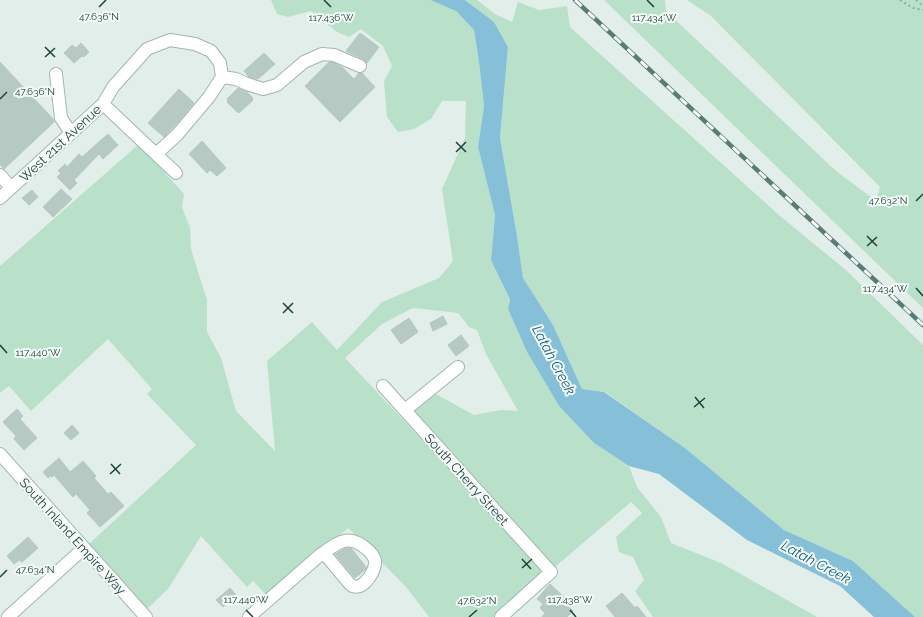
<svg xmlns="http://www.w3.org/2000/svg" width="923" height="617" viewBox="0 0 923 617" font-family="Raleway,sans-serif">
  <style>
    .green { fill: #b9e1c9 }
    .water { fill: #85c0d8 }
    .building { fill: #b7c9c3; stroke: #b4c8c2 }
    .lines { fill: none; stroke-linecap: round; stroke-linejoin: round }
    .minor-casing { stroke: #a4b6b2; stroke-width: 14 }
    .path { stroke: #7fb4ab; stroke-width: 2; stroke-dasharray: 2 3; stroke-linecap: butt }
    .minor { stroke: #fff; stroke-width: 12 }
    .rail-casing { stroke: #5a7c77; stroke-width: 4.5 }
    .rail { stroke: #f3faf7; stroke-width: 3; stroke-dasharray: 9; stroke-linecap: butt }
    .ticks { fill: none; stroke: #20403c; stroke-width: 1.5 }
    .labels { text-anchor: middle; stroke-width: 4; stroke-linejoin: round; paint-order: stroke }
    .street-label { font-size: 13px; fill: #20403c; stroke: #f3faf7 }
    .water-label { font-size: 14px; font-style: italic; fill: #146183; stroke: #f3faf7 }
    .ticks-label { font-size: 10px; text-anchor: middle; fill: #20403c; stroke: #f3faf7; stroke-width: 4; stroke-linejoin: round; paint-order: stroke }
  </style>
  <rect width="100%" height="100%" fill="#e2eeea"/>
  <path class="green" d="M 271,0 L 430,0 L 456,11 L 474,30 L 479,62 L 484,106 L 478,147 L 495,215 L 491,260 L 510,301 L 508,309 L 527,352 L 559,406 L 594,443 L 629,466 L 637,487 L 661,517 L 671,543 L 721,563 L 817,617 L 653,617 L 635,591 L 644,580 L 633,557 L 619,552 L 616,537 L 642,513 L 631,502 L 555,567 L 411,410 L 432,392 L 474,415 L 501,410 L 518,411 L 486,354 L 477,330 L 469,327 L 458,313 L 413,308 L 382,324 L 345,358 L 536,561 L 541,571 L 540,578 L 495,617 L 429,617 L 407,588 L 348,528 L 268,597 L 253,581 L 247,587 L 201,536 L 168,589 L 147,609 L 89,544 L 196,445 L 147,394 L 152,389 L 108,339 L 31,411 L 9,386 L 0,393 L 0,266 L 139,144 L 184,194 L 182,207 L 190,228 L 191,249 L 207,300 L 207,332 L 221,358 L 236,411 L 275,451 L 267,361 L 312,322 L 337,350 L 382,302 L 439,278 L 453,261 L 442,189 L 465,138 L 466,101 L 442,101 L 431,119 L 414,129 L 398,132 L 387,117 L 384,81 L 392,66 L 383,46 L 361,29 L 349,37 L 337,32 L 311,11 L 288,17 L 277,14 Z
    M 465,0 L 477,0 L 495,14 L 512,22 L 518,2 L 539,10 L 567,6 L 570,27 L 779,215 L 847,271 L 923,345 L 923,617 L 915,617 L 853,561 L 784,530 L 685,448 L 605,392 L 582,389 L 553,325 L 523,278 L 517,236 L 500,138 L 508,47 L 494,22 Z
    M 604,0 L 665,0 L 666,11 L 836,171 L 876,201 L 880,187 L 711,16 L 687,0 L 923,0 L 923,308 Z"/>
  <path class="water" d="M 430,0 L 465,0 L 494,22 L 508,47 L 500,138 L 517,236 L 523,278 L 553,325 L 582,389 L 604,392 L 685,448 L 784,530 L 853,561 L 915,617 L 874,617 L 840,586 L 747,540 L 659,474 L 629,466 L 594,443 L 559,406 L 527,352 L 508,309 L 510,300 L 491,260 L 495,215 L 478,147 L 484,106 L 479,62 L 474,30 L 456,11 Z"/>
  <path class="building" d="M 360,33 L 379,47 L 367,63 L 363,59 L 346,51 Z
    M 81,43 L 89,52 L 84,57 L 82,56 L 74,63 L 64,53 L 72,45 L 76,48 Z
    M 264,53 L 275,64 L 258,79 L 249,77 L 244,71 Z
    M 0,62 L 54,120 L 54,122 L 4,169 L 0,164 Z
    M 329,62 L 332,62 L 342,67 L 354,79 L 359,73 L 362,73 L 375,87 L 340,122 L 305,86 Z
    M 238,88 L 247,92 L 253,98 L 252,99 L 253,100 L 239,113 L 238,112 L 237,112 L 227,102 L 228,101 L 227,99 Z
    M 179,89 L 194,103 L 179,121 L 164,137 L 148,123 Z
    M 108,134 L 118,145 L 103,159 L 99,154 L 74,180 L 77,183 L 70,190 L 57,177 L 61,173 L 58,171 L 65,164 L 67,167 L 79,154 L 82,157 Z
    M 202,141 L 226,168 L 217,176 L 210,170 L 207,173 L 189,154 Z
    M 61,189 L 72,199 L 53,217 L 43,207 Z
    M 32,190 L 38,197 L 29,205 L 22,198 Z
    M 443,316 L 447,324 L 433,331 L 430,323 Z
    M 409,318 L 418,332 L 401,344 L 391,330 Z
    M 461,335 L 469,346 L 456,356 L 448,345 Z
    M 17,409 L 23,416 L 20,419 L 37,438 L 24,450 L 14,439 L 16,436 L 3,422 Z
    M 72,425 L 79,433 L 71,440 L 64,433 Z
    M 59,458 L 70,472 L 83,461 L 96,476 L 94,478 L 108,494 L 111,492 L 124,506 L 100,527 L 87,513 L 90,510 L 76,494 L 73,497 L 54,475 L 52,477 L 50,476 L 48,478 L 43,472 Z
    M 28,537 L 38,548 L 22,562 L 19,560 L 14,564 L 7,556 Z
    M 346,548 L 351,548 L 366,567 L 366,569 L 355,578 L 335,554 Z
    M 550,584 L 566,599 L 563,602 L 573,611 L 567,617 L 542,617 L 545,613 L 540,608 L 543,604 L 537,599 Z
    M 230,588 L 236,595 L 223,607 L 216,600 Z
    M 622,593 L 635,608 L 637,606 L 646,617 L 615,617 L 606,606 Z"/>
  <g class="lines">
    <g class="minor-casing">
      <path id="minor" d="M 56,74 L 61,118 L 71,133
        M 222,77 L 236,79 L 247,84 L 263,89 L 277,85 L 304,62 L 322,54 L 334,55 L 360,66
        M 103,104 L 176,173
        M 0,175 L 11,188
        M 0,198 L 103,104 L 113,87 L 147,49 L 170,40 L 195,44 L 211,51 L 220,63 L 222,77 L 209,97 L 177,135 L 156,154
        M 383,386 L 551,572 L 501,617
        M 405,410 L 458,367
        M 0,454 L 146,617
        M 8,617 L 84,548
        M 249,617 L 320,555 C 339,542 349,532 369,551 C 372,554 376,559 375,564 C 374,575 359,595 349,583 L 324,553"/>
    </g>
    <path class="path" d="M 900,0 L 913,8 L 923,10
      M 916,0 L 923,6"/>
    <use href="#minor" class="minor"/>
    <g class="rail-casing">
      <path id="rail" d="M 575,0 L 923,325"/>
    </g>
    <use href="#rail" class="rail"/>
  </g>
  <path class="ticks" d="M 324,0 L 331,7M 647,0 L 654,7M 99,7 L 106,0M 45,47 L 55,57M 45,57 L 55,48M 0,99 L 7,92M 456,142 L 466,152M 456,152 L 466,142M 916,201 L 923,194M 867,236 L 877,246M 867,246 L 877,237M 916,288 L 923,296M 283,303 L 293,313M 283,313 L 293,303M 0,345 L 7,353M 695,397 L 704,408M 694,407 L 705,398M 111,464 L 120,474M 110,474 L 121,464M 522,559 L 531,569M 522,568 L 532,559M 0,577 L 7,570M 246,610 L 253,617M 570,610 L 576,617M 469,617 L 477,610"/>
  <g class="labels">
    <g class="street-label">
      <text transform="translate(60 143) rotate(-43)" y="5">West 21st Avenue</text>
      <text transform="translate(467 479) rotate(48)" y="5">South Cherry Street</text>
      <text transform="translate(73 536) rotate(48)" y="5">South Inland Empire Way</text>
    </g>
    <g class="water-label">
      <text transform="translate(554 360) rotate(62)" y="5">Latah Creek</text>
      <text transform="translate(816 562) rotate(28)" y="5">Latah Creek</text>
    </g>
  </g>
  <g class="ticks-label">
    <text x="99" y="20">47.636°N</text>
    <text x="331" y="21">117.436°W</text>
    <text x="654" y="21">117.434°W</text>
    <text x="35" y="95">47.636°N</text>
    <text x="888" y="204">47.632°N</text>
    <text x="885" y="292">117.434°W</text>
    <text x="38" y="356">117.440°W</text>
    <text x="35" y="573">47.634°N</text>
    <text x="246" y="603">117.440°W</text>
    <text x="570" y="603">117.438°W</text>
    <text x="477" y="604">47.632°N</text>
  </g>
</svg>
